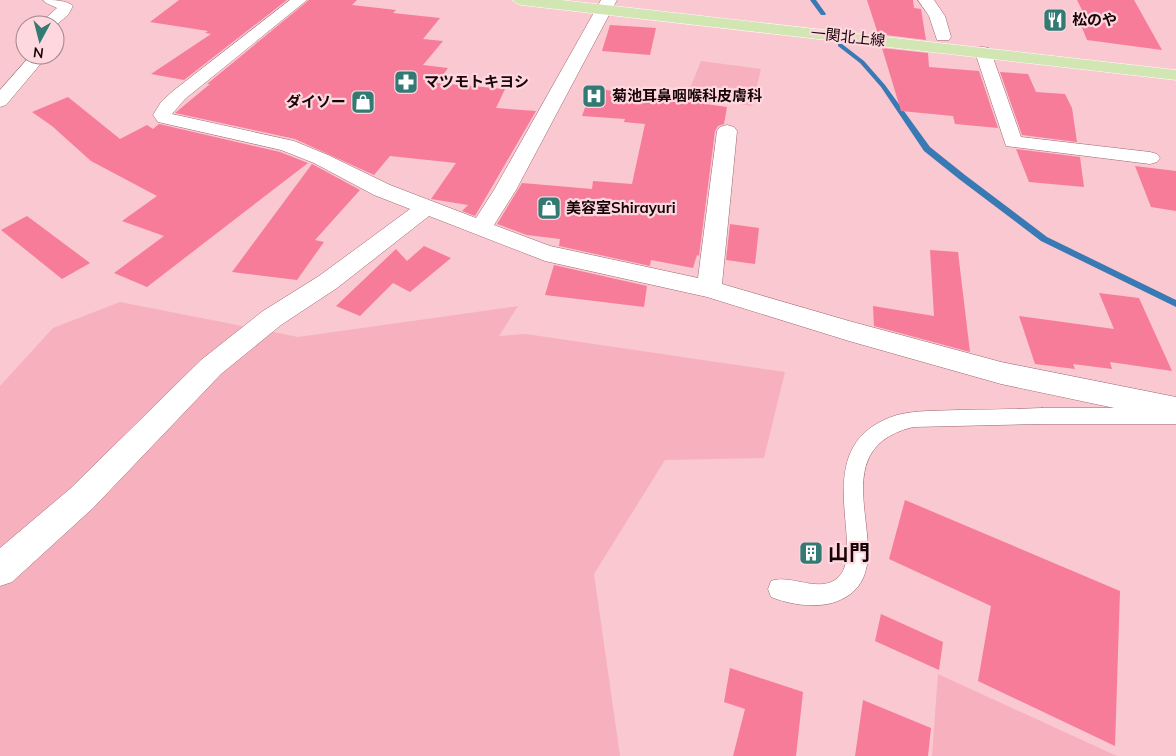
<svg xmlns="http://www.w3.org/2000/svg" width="1176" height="756" viewBox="0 0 1176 756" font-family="Mulish,'Noto Sans JP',sans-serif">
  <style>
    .green { fill: #f7b1be }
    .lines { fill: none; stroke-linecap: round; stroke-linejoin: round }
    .stream { fill: #3979b4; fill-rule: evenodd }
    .building { fill: #f77c99 }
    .service-casing { stroke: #9e6772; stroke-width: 1 }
    .minor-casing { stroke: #9e6772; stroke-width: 1 }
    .primary-casing { stroke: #fff; stroke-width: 1 }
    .service { fill: #fff; fill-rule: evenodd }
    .minor { fill: #fff; fill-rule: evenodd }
    .primary { fill: #d1e6b3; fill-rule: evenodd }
    .labels { text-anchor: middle; stroke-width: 4.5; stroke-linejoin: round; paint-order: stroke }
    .far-poi-label { font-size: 15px; font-weight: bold; fill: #170509; stroke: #ffd8df; text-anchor: start }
    .far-street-label { font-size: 15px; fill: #170509; stroke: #ffd8df }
    .near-poi-label { font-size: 21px; font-weight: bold; fill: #170509; stroke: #ffd8df; text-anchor: start }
  </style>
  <rect width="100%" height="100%" fill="#f9c8d0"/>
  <path class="green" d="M 701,61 L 761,69 L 752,106 L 687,96 Z
    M 120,302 L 298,337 L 518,306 L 499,336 L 526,334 L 785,372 L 764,458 L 665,460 L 594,574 L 620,756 L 0,756 L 0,386 L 53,328 Z
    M 938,673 L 938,674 L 1117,756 L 932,756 Z"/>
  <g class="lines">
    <path class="stream" d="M 810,0 L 816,0 L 826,14 L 825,15 L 821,15 Z
      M 838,44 L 842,44 L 864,61 L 885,85 L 930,147 L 965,175 L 1047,237 L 1176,300 L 1176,307 L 1041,241 L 959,179 L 924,151 L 881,87 L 860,63 L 838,46 Z"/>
  </g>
  <path class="building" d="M 179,0 L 287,0 L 184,80 L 151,74 L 211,34 L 205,33 L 208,31 L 150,22 Z
    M 309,0 L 357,0 L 352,5 L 396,10 L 393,13 L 440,18 L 423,39 L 443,41 L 423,65 L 448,68 L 437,83 L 505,89 L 496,108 L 536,111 L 475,216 L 462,211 L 468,205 L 431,199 L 456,163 L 390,156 L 374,175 L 295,139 L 175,113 L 210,84 L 207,84 Z
    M 867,0 L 913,0 L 914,8 L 921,9 L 926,40 L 878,34 Z
    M 1077,0 L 1134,0 L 1162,50 L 1087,40 L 1075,10 L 1082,10 Z
    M 610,25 L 656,28 L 650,55 L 602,51 Z
    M 882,48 L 928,53 L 929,67 L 979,71 L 998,128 L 955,124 L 953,116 L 901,111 Z
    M 1000,72 L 1028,74 L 1036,92 L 1065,94 L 1072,108 L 1077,142 L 1022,135 Z
    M 592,88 L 727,107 L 724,124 L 718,126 L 715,131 L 699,256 L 697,255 L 693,268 L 651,260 L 650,266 L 559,246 L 560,239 L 527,235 L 497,224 L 522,183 L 592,189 L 593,181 L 632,184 L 645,124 L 624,122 L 625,119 L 582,116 Z
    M 68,97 L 120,139 L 147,125 L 153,129 L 159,124 L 280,152 L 308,163 L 147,287 L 114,273 L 164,236 L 122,221 L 157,196 L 91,161 L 52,126 L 32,112 Z
    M 1016,149 L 1080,157 L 1084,187 L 1029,182 Z
    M 312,164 L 360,190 L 315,240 L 324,242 L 297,280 L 232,272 Z
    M 1135,166 L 1176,171 L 1176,211 L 1151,207 Z
    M 27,216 L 90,263 L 62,279 L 1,230 Z
    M 730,224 L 759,228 L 755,264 L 726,260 Z
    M 424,246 L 451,258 L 410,292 L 393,283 L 360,316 L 336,306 L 396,249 L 407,261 Z
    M 930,250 L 958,252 L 970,352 L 874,326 L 873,306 L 934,316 Z
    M 554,265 L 647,286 L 644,307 L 545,295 Z
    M 1099,293 L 1139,298 L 1172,371 L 1110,362 L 1112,369 L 1073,364 L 1075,369 L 1035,364 L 1019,316 L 1114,329 Z
    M 905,500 L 1120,591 L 1115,746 L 978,681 L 991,606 L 889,559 Z
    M 881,614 L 943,642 L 939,670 L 875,641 Z
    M 730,668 L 803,692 L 796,756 L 733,756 L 745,709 L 724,702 Z
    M 863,700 L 931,728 L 928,756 L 855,756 Z"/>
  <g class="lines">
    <g class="service-casing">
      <path id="service" d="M 1042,408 L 1176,408 L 1176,424 L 1042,424 L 913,427 C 808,453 914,570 838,601 C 818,609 791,605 771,597 L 768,589 L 771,581 C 790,574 816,592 835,580 C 873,555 800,445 897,415 C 917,410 938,411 958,410 C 986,410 1014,409 1042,408 Z"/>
    </g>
    <g class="minor-casing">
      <path id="minor" d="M 43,0 C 54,0 66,0 73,6 L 68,15 L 55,26 L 38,25 L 57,8 L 46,3 Z
        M 290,0 L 307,0 L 185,99 L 172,114 L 294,141 L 328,155 L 390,185 L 476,218 L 494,190 L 601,0 L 617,0 L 516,190 L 494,225 L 550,246 L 698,278 L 717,131 L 720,127 L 727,125 L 734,127 L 737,131 L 722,284 L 849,321 L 1001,362 L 1176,397 L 1176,421 L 1001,384 L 849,341 L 707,297 L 545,261 L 429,216 L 337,288 L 281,325 L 221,374 L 93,508 L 12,582 L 0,586 L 0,548 L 71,488 L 201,360 L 263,311 L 319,276 L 410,209 L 374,195 L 314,163 L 281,150 L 158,122 L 153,115 L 161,102 L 173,91 Z
        M 918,0 L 934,0 L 945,16 L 951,37 L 949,40 L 937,40 L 929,16 Z
        M 983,47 L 989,48 L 991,52 L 1021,137 L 1150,152 L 1157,154 L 1160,158 L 1157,162 L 1150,164 L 1006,146 L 975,52 L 977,48 Z
        M 31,55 L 48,55 L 6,105 L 0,107 L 0,90 Z"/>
    </g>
    <g class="primary-casing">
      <path id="primary" d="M 513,0 L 561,0 L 1176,70 L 1176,80 L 521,5 L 516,3 Z"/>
    </g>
    <use href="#service" class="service"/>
    <use href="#minor" class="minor"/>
    <use href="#primary" class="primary"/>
  </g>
  <defs>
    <g id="restaurant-square" transform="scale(1.25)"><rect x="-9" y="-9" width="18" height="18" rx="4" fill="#327a73" stroke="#ffd8df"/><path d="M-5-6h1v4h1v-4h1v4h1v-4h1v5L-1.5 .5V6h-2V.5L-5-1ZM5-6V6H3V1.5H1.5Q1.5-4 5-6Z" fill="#fff"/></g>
    <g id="pharmacy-square" transform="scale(1.25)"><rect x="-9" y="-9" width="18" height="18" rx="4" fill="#327a73" stroke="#ffd8df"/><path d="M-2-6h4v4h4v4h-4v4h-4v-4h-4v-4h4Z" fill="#fff"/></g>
    <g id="hospital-square" transform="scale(1.25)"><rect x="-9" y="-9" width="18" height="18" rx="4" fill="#327a73" stroke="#ffd8df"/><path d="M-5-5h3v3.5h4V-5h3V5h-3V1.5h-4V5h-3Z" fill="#fff"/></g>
    <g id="shop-square" transform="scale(1.25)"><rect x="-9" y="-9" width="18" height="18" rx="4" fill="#327a73" stroke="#ffd8df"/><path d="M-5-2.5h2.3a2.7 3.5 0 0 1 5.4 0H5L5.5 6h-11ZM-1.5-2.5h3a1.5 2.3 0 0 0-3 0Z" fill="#fff"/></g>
    <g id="building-square" transform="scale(1.25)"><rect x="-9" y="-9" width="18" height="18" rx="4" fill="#327a73" stroke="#ffd8df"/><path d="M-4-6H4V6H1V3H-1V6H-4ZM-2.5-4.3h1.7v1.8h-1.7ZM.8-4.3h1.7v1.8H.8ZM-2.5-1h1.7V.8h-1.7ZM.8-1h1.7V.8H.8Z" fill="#fff"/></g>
  </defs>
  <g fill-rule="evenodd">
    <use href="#restaurant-square" x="1055" y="20"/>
    <use href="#pharmacy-square" x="406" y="82"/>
    <use href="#hospital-square" x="594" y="96"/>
    <use href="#shop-square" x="363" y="102"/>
    <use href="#shop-square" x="549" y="208"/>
    <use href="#building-square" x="811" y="553"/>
  </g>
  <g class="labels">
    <g class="far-poi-label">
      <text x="1072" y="25">松のや</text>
      <text x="424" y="87">マツモトキヨシ</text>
      <text x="612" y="101">菊池耳鼻咽喉科皮膚科</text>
      <text x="346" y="107" text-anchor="end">ダイソー</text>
      <text x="566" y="213">美容室Shirayuri</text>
    </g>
    <g class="far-street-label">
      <text transform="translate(848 37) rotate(6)" y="5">一関北上線</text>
    </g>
    <g class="near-poi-label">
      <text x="828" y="560">山門</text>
    </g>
  </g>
  <g transform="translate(40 40) rotate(187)"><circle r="24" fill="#ffd8df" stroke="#a28489"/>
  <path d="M0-4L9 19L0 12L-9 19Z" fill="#327a73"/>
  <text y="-8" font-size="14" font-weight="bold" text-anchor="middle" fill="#170509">N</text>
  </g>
</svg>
